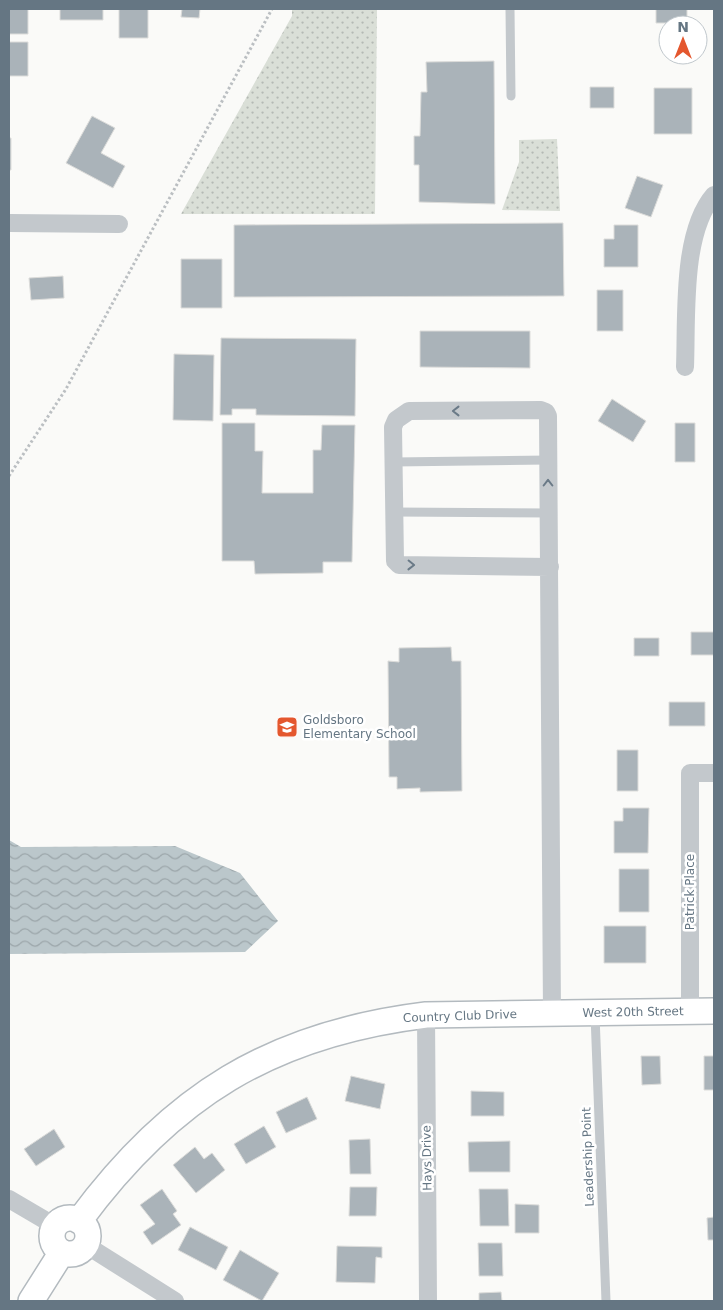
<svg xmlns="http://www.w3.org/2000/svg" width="723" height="1310" viewBox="0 0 723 1310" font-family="'DejaVu Sans',sans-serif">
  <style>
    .grass { fill: url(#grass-dots) }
    .water { fill: url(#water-waves) }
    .building { fill: #aab3b9; stroke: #dcdcda }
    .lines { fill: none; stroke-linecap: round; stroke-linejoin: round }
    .secondary-casing { stroke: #b3babf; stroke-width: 28 }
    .path { stroke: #bbbfc2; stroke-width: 3; stroke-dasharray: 2.5 2.5; stroke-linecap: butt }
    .lane { stroke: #c3c8cc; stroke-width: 9 }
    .street { stroke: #c3c8cc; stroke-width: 18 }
    .secondary { stroke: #fff; stroke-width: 25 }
    .oneway { stroke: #6a7a87 }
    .labels { text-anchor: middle; stroke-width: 5; stroke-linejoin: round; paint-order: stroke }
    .poi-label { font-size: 12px; fill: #657683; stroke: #fff; text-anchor: start }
    .street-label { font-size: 12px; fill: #657683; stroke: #fff }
  </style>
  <defs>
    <pattern id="grass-dots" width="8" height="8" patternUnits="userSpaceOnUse" patternTransform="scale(1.25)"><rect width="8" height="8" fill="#dadfd7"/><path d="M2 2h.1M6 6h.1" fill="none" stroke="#b4b9b4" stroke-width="1.8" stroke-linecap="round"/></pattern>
    <pattern id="water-waves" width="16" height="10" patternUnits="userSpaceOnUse" patternTransform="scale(1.25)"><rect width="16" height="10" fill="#bbc7cb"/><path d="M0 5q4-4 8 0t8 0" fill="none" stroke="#9ca6aa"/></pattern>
  </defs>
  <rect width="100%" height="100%" fill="#fafaf8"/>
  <path class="grass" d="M 292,9 L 377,9 L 375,214 L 181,214 L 292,16 Z
    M 557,139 L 560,211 L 502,210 L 519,162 L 519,140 Z"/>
  <path class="water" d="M 9,840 L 21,847 L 175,846 L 240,873 L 278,921 L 245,952 L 9,954 Z"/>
  <path class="building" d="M 9,9 L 28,9 L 28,34 L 9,34 Z
    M 60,9 L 103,9 L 103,20 L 60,20 Z
    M 119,9 L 148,9 L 148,38 L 119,38 Z
    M 182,9 L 200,9 L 199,18 L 181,17 Z
    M 656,9 L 687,9 L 687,23 L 656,23 Z
    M 9,42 L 28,42 L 28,76 L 9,76 Z
    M 494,61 L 495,204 L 419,202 L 419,165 L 414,165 L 414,136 L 420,136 L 421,92 L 427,92 L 426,62 Z
    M 590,87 L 614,87 L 614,108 L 590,108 Z
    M 654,88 L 692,88 L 692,134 L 654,134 Z
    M 92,116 L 115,128 L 101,153 L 125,166 L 113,188 L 66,163 Z
    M 9,138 L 11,138 L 11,170 L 9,170 Z
    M 637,176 L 663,185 L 651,217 L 625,208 Z
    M 563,223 L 564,296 L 234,297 L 234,225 Z
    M 614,225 L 638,225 L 638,267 L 604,267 L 604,239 L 614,239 Z
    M 181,259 L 222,259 L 222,308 L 181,308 Z
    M 63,276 L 64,298 L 31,300 L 29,278 Z
    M 597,290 L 623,290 L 623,331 L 597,331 Z
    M 420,331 L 530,331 L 530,368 L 420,367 Z
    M 221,338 L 356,339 L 355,416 L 256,415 L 256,409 L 232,409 L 232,415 L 220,415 Z
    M 174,354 L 214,355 L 213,421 L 173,420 Z
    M 612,399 L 646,421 L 633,442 L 598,421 Z
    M 222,423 L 255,423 L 255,451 L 263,451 L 262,493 L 313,493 L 313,450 L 321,450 L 322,425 L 355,425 L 352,562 L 323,562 L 323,573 L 255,574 L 254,561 L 222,561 Z
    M 675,423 L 695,423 L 695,462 L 675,462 Z
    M 691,632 L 714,632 L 714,655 L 691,655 Z
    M 634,638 L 659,638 L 659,656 L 634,656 Z
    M 451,647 L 452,661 L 461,661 L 462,791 L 420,792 L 420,788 L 397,789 L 397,777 L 389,777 L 388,661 L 399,662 L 399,648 Z
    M 669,702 L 705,702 L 705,726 L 669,726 Z
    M 617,750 L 638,750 L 638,791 L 617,791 Z
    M 623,808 L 649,808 L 648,853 L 614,853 L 614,821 L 623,821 Z
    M 619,869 L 649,869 L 649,912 L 619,912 Z
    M 604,926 L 646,926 L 646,963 L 604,963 Z
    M 641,1056 L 660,1056 L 661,1084 L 642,1085 Z
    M 704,1056 L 714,1056 L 714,1090 L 704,1090 Z
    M 351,1076 L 385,1084 L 380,1109 L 345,1101 Z
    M 471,1091 L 504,1092 L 504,1116 L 471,1116 Z
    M 307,1097 L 317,1119 L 286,1133 L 276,1112 Z
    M 264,1126 L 276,1147 L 246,1164 L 234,1144 Z
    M 54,1129 L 65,1147 L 36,1166 L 24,1149 Z
    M 370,1139 L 371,1174 L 350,1174 L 349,1140 Z
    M 510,1141 L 510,1172 L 469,1172 L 468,1142 Z
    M 195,1147 L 204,1159 L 212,1153 L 225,1170 L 196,1193 L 173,1165 Z
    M 350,1187 L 377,1187 L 376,1216 L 349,1216 Z
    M 162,1189 L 177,1211 L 173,1214 L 181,1225 L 152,1245 L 143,1232 L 155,1224 L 140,1205 Z
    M 479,1189 L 508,1189 L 509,1226 L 480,1226 Z
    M 515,1204 L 539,1205 L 539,1233 L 515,1233 Z
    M 714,1217 L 714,1240 L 708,1240 L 707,1218 Z
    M 190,1227 L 228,1247 L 216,1270 L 178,1250 Z
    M 478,1243 L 502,1243 L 503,1276 L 479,1276 Z
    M 337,1246 L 382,1247 L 382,1258 L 376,1257 L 375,1283 L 336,1282 Z
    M 240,1250 L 279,1273 L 262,1301 L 223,1280 Z
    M 501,1292 L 502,1301 L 479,1301 L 479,1293 Z"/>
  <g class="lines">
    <g class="secondary-casing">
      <path id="secondary" d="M52 1236a18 18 0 1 1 36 0a18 18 0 1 1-36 0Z
        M 79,1221 C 171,1096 271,1034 426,1015 L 714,1011
        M 31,1301 L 62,1252"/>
    </g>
    <path class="path" d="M 9,476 L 66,389 L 272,9"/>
    <path class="lane" d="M 510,9 L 511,96
      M 394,462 L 548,460
      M 394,512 L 549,513
      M 595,1015 L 606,1301"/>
    <path class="street" d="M 9,223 L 119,224
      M 685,367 C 687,318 681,233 714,195
      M 550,567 L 399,565 L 395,561 L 393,427 L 396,420 L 409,411 L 541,410 L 546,412 L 548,416 L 552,1013
      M 690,1011 L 690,773 L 714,773
      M 426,1015 L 428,1301
      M 9,1199 L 55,1226
      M 86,1245 L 175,1301"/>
    <use href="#secondary" class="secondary"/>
  </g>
  <defs><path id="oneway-chevron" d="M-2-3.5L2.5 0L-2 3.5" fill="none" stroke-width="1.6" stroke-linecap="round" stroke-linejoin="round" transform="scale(1.25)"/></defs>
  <g class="oneway">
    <use href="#oneway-chevron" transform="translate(456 411) rotate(180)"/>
    <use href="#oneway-chevron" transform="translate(548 483) rotate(-90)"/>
    <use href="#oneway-chevron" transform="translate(411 565) rotate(1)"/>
  </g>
  <defs>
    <g id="school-square" transform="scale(1.125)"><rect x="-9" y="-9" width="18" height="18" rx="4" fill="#e4572e" stroke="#fff"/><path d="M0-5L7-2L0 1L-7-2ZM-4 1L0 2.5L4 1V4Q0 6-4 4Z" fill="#fff"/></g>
  </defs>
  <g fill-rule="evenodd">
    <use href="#school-square" x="287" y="727"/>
  </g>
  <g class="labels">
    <g class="poi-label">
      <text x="303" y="724">Goldsboro<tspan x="303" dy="14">Elementary School</tspan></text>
    </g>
    <g class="street-label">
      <text transform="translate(690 892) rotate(-90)" y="4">Patrick Place</text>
      <text transform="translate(633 1012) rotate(-1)" y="4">West 20th Street</text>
      <text transform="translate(460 1016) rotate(-2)" y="4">Country Club Drive</text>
      <text transform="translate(588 1157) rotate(-92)" y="4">Leadership Point</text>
      <text transform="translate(427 1158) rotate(-91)" y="4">Hays Drive</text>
    </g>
  </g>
  <rect width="723" height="1310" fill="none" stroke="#657683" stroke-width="20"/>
  <g transform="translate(683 40)"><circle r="24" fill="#ffffff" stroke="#c1c8cd"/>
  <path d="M0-4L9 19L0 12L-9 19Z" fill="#e4572e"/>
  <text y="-8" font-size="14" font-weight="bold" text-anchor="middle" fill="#657683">N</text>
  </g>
</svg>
